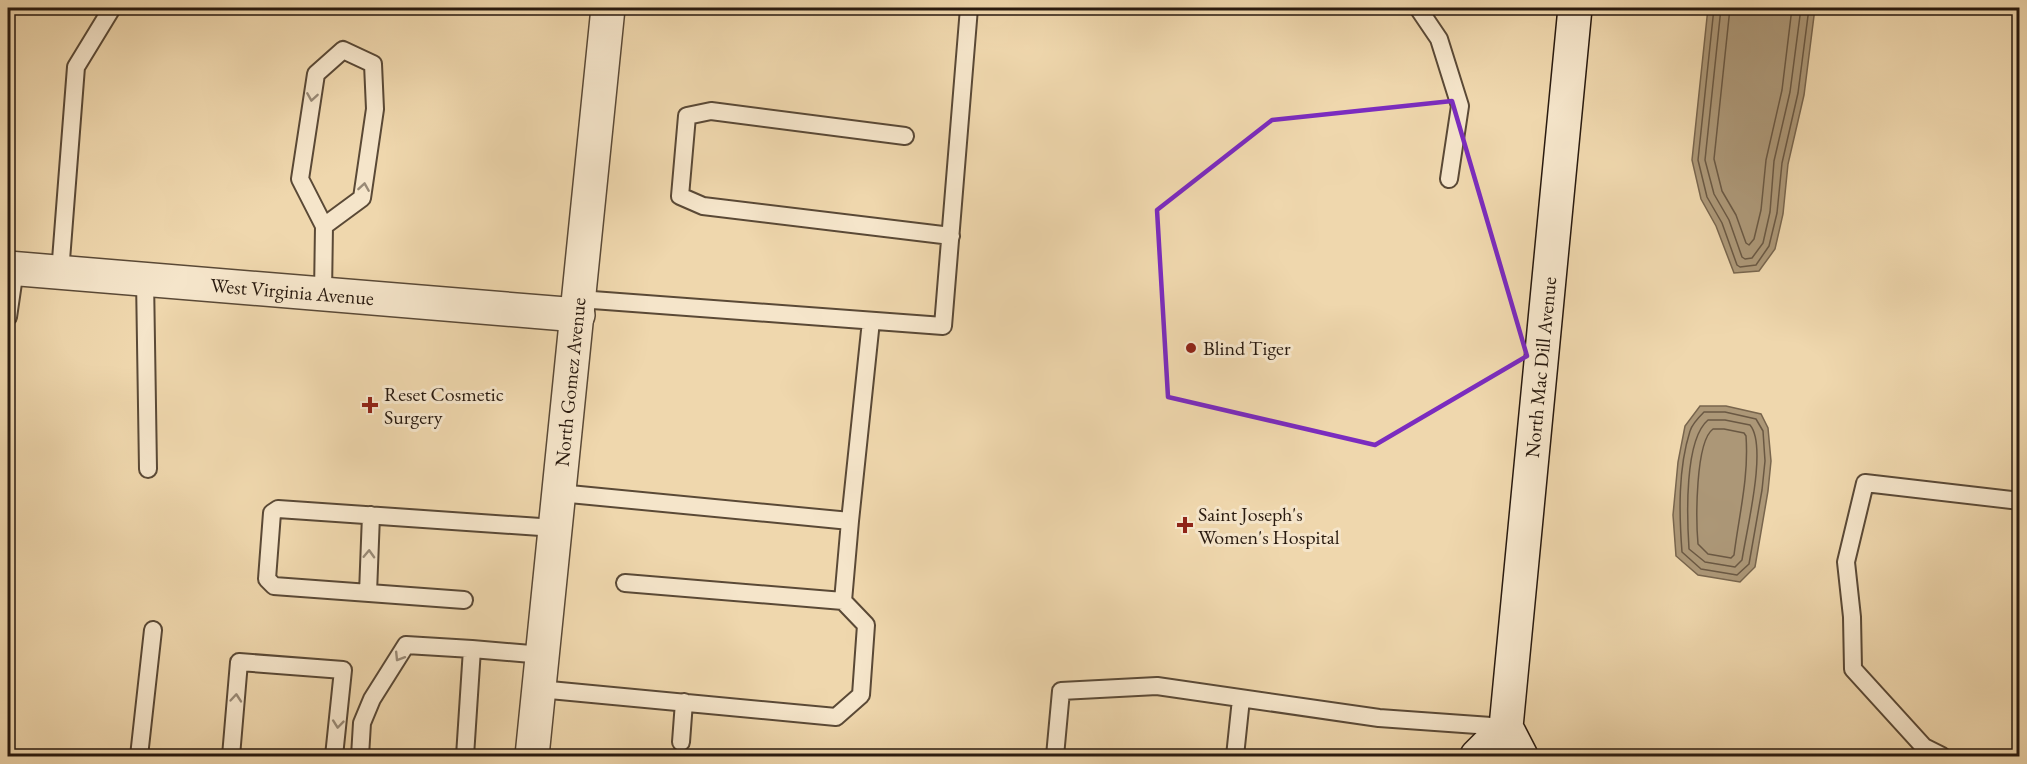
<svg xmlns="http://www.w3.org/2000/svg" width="2027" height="764" viewBox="0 0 2027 764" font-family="'EB Garamond',serif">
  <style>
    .water { fill: #ac9777; stroke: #78654d; stroke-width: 1.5 }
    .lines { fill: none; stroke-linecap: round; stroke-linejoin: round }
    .shore { stroke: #6a5843; stroke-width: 1.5 }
    .lane-casing { stroke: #5a4936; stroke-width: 20 }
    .street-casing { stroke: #5a4936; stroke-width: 36 }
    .secondary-casing { stroke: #291a0f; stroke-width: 36 }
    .lane { stroke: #f5e5ca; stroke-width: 16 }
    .street { stroke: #f5e5ca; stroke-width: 33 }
    .secondary { stroke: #f5e5ca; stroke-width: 33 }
    .oneway { stroke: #998a76 }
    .marked { fill: none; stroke: #7b2cbf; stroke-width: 4.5; stroke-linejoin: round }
    .poi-dot { fill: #8f2418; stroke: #f5e5ca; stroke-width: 2 }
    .labels { text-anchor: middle; stroke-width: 6; stroke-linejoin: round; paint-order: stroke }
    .street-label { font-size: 20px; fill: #291a0f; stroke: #f5e5ca }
    .poi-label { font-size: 20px; fill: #291a0f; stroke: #f5e5ca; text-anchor: start }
  </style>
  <rect width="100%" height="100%" fill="#efd7ad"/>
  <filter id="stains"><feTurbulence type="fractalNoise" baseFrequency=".00333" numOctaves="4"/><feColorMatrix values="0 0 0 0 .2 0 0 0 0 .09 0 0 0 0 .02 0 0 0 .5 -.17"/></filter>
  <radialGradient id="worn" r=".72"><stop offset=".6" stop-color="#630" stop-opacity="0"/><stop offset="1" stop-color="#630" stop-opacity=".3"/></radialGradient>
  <path class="water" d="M 1708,8 L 1815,8 L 1804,95 L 1788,164 L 1783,214 L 1775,249 L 1759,271 L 1734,273 L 1716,226 L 1701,199 L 1692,160 Z
    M 1700,406 L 1726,406 L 1761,414 L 1768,428 L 1771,461 L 1768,491 L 1755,567 L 1740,582 L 1698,575 L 1676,556 L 1673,515 L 1678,462 L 1685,426 Z"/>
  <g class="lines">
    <path class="shore" d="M 1714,8 L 1698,160 L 1707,197 L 1722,223 L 1737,265 L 1740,267 L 1756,265 L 1769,246 L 1777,213 L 1782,163 L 1798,93 L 1809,8
      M 1721,8 L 1705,160 L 1714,194 L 1729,220 L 1742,257 L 1745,259 L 1752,258 L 1763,243 L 1770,212 L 1774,161 L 1790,92 L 1801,8
      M 1730,8 L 1714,159 L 1722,191 L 1736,215 L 1746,243 L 1749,245 L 1754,239 L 1761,210 L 1766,160 L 1782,90 L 1792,8
      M 1704,412 L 1725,412 L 1756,419 L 1763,431 L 1765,461 L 1762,490 L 1749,564 L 1737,575 L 1701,569 L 1682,552 C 1679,513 1678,469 1690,431 C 1692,424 1699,417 1704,412 Z
      M 1708,420 L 1725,420 L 1750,425 C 1768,446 1746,532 1742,560 L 1735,567 L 1705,562 L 1689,549 C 1687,518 1684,440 1708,420 Z
      M 1713,429 L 1724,429 L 1744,433 L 1746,436 C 1749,477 1739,515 1734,555 L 1731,558 L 1708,554 L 1698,544 C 1696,521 1695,442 1713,429 Z"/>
    <g class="lane-casing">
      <path id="lane" d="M 1418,8 L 1439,39 L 1460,106 L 1449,179
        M 905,136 L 711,111 L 687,116 L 680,196 L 703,206 L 951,236
        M 60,273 L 76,67 L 112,8
        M 145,279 L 148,469
        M 323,294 L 324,226 L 300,179 L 316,74 L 343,50 L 373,64 L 375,109 L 362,198 L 324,226
        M 579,299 L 943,326 L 969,8
        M 8,317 L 15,269
        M 559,493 L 850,521 L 871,321
        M 625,583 L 843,601
        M 368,593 L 371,515
        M 464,600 L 274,586 L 267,579 L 272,513 L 278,509 L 555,528
        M 539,689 L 836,717 L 861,695 L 866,625 L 843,601 L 850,521
        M 681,742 L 684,702
        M 139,756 L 153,630
        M 231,756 L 239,662 L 343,670 L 334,756
        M 360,756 L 362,723 L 372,699 L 406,645 L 472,649
        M 465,756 L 472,649 L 543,655
        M 1055,756 L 1061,691 L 1157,686 L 1379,718 L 1505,727
        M 1235,756 L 1241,699
        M 1942,756 L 1924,747 L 1853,669 L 1852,617 L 1846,562 L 1865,483 L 2020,501"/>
    </g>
    <g class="street-casing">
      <g id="street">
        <path id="s1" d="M 8,268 L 578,315"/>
        <path id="s2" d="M 532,756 L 608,8"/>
      </g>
    </g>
    <g class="secondary-casing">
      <g id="secondary">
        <path d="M 1477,756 L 1506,727"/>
        <path id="s3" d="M 1521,756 L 1506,727 L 1575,8"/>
      </g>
    </g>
    <use href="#lane" class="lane"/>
    <use href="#street" class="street"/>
    <use href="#secondary" class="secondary"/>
  </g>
  <defs><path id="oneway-chevron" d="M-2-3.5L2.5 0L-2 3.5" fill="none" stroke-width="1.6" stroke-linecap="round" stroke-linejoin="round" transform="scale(1.5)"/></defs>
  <g class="oneway">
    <use href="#oneway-chevron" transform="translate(312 97) rotate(99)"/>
    <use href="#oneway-chevron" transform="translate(364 187) rotate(-81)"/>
    <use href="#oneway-chevron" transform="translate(369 554) rotate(-88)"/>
    <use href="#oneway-chevron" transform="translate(399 657) rotate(122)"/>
    <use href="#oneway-chevron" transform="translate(236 698) rotate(-85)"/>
    <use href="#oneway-chevron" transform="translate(338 724) rotate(96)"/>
  </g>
  <path class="marked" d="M 1452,101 L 1527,356 L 1375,445 L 1168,397 L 1157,210 L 1272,120 Z"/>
  <g class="poi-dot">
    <circle cx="1191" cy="348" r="6"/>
    <path d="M367 396h6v6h6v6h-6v6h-6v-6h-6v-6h6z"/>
    <path d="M1182 516h6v6h6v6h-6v6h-6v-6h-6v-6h6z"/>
  </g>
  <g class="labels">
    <g class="street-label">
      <text dy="7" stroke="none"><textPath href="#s1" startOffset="285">West Virginia Avenue</textPath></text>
      <text dy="7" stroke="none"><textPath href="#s3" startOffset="394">North Mac Dill Avenue</textPath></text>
      <text dy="7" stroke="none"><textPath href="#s2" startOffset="376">North Gomez Avenue</textPath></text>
    </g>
    <g class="poi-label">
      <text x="1203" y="355">Blind Tiger</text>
      <text x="384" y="401">Reset Cosmetic<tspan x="384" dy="23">Surgery</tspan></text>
      <text x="1198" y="521">Saint Joseph's<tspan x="1198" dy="23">Women's Hospital</tspan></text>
    </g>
  </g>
  <rect width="2027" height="764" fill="none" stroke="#efd7ad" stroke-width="30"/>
  <rect x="9" y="9" width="2009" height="746" fill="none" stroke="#291a0f" stroke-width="3"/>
  <rect x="15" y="15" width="1997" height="734" fill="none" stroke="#291a0f" stroke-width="1.5"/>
  <rect width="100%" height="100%" filter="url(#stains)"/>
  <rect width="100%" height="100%" fill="url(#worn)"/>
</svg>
